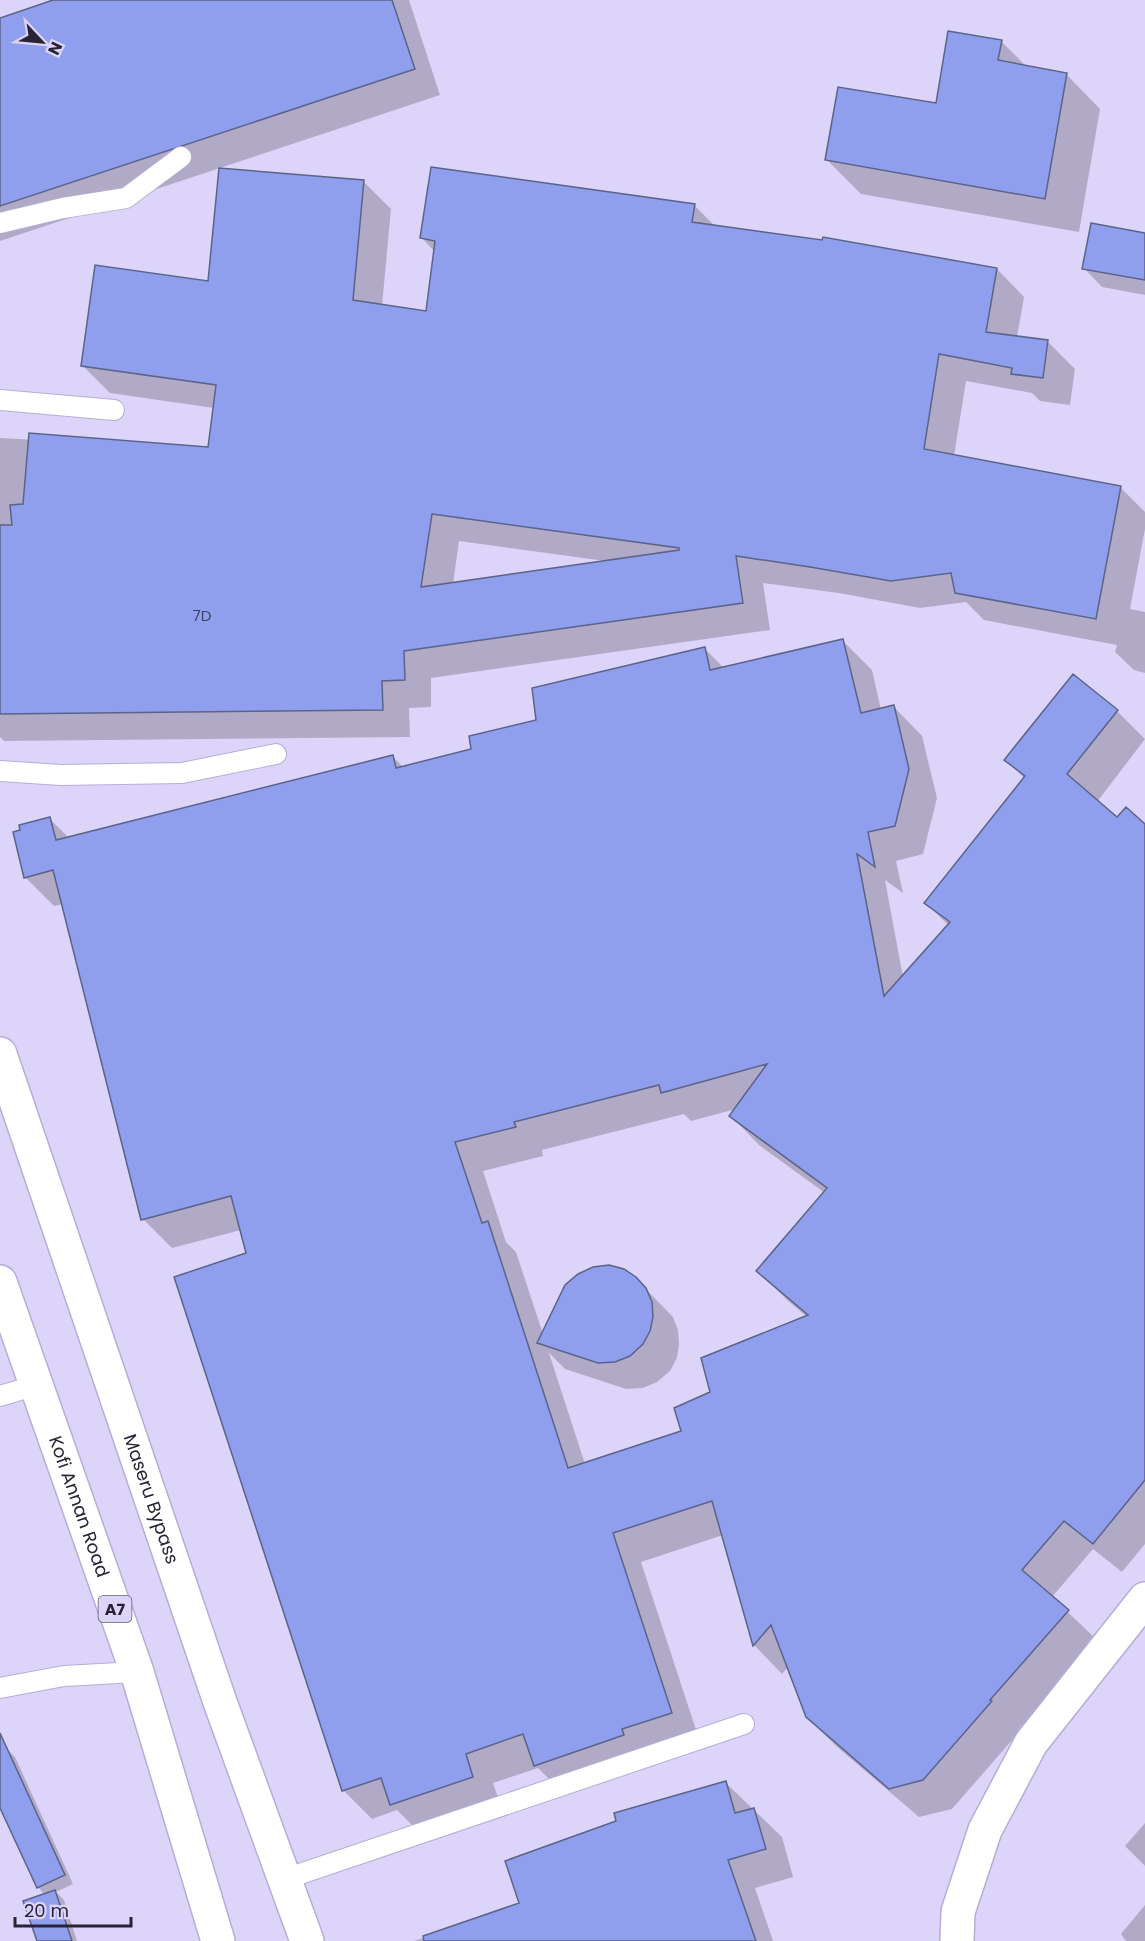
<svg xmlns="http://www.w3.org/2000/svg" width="1145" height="1941" viewBox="0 0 1145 1941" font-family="Poppins,sans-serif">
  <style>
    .shadow { fill: #0003; fill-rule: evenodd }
    .building { fill: #8f9eed; stroke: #5c6389; stroke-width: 1.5; fill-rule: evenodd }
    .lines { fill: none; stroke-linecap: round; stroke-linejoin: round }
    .lane-casing { stroke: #b6add7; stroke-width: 22 }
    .street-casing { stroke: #b6add7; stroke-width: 36 }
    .primary-casing { stroke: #b6add7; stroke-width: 36 }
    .lane { stroke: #fff; stroke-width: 20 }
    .street { stroke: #fff; stroke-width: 33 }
    .primary { stroke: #fff; stroke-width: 33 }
    .labels { text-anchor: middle; stroke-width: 4.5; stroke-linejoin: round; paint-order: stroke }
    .number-label { font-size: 15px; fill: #424263 }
    .shield { fill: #ddd5f9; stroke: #5e5970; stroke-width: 1.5 }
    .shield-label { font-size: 16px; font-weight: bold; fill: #282435 }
    .street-label { font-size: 18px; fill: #282435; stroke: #ddd5f9 }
  </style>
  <rect width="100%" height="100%" fill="#ddd5f9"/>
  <path class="shadow" d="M 58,0 L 409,0 L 440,95 L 0,241 L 0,19 Z
    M 1001,41 L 1027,67 L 1066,74 L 1100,109 L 1079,232 L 861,194 L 827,160 L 937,105 Z
    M 364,182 L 391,209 L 382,306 L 427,312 L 435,252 L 422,238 L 694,205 L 716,227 L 997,269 L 1024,297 L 1017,337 L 1047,341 L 1075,369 L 1070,405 L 1040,401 L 1032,393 L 966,381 L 954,456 L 1120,487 L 1145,512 L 1145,529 L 1130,609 L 1145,612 L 1145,673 L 1134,670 L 1115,652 L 1117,645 L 984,620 L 966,602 L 920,608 L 839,593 L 763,583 L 770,630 L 431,678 L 431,707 L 409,708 L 410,737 L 4,741 L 0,737 L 0,438 L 209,449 L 214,408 L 110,393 L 83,366 ZM 459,541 L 605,561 L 453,584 Z
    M 1145,234 L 1145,295 L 1102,287 L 1084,268 Z
    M 843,641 L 872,670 L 881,710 L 894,707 L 922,736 L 937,798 L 923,854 L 896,861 L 903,893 L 885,880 L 903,977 L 949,926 L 926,903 L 1025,779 L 1006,760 L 1117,711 L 1145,739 L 1097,802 L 1117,819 L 1145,826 L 1145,1544 L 1122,1572 L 1093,1549 L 1052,1597 L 1097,1640 L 1018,1730 L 1020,1731 L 952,1809 L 919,1817 L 836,1746 L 807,1717 L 788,1667 L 782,1674 L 754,1645 L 723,1535 L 641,1562 L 700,1742 L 564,1794 L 538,1768 L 493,1783 L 501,1806 L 420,1833 L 397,1810 L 372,1819 L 343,1790 L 248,1254 L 241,1230 L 172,1248 L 143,1219 L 63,904 L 54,906 L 25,877 L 50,819 L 69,838 L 392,756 L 404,768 L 473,750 L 704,648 L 725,669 ZM 736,1109 L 731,1116 L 759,1145 L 825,1193 L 758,1271 L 787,1300 L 807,1317 L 712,1393 L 683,1432 L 585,1464 L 549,1353 L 565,1369 L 626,1389 L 643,1388 L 657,1382 L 670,1371 L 677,1358 L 679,1344 L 678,1330 L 673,1317 L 635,1278 L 543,1334 L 516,1252 L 506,1242 L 483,1171 L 543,1156 L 542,1150 L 684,1114 L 691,1121 Z
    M 6,1748 L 15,1757 L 73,1884 L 56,1892 L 64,1900 L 77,1941 L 39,1941 L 45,1895 L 38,1887 L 0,1805 L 0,1751 Z
    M 726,1783 L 782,1837 L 793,1877 L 755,1888 L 773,1941 L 414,1941 L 521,1904 Z
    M 1145,1823 L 1145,1866 L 1125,1846 Z
    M 1145,1905 L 1145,1941 L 1126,1941 L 1121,1934 Z"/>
  <path class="building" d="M 53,0 L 392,0 L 415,69 L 0,206 L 0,18 Z
    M 948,31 L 1002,40 L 998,60 L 1067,73 L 1045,199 L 825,160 L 838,87 L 936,103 Z
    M 431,167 L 695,204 L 692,222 L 822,240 L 823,237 L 997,268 L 986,332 L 1048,340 L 1043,378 L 1011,374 L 1012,368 L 939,354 L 924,449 L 1121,486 L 1096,619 L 955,593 L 951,573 L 891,581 L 810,567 L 736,556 L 743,603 L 404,651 L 405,680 L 382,681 L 383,710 L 0,714 L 0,525 L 12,525 L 10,505 L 23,504 L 29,433 L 208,447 L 216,385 L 81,366 L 95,265 L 208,281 L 219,168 L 364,180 L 353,300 L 426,311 L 435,241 L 420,238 ZM 432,514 L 679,548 L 679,550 L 421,587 Z
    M 1091,223 L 1145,233 L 1145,280 L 1082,269 Z
    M 843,639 L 861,713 L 894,705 L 909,769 L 895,826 L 868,832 L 875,867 L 857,854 L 884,996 L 950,922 L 924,903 L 1025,776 L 1004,760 L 1073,674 L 1118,710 L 1067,774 L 1117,817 L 1126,807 L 1145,824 L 1145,1480 L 1093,1544 L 1064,1521 L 1022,1570 L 1069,1610 L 990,1700 L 992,1701 L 923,1780 L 889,1789 L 806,1717 L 771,1625 L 753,1646 L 712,1501 L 613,1533 L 672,1713 L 622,1729 L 624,1735 L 534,1766 L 523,1734 L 466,1754 L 473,1777 L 390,1805 L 381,1778 L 342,1791 L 174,1277 L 246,1253 L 231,1196 L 141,1220 L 53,870 L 24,878 L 13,832 L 20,830 L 19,825 L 50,817 L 56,840 L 393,755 L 396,768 L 471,749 L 469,736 L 536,720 L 532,688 L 705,647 L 710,670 ZM 767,1064 L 729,1116 L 827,1188 L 756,1271 L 808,1315 L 701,1358 L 710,1392 L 674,1408 L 681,1431 L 568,1468 L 488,1221 L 482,1223 L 455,1142 L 516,1127 L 514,1122 L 659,1085 L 661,1093 Z
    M 609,1265 L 624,1269 L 636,1277 L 646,1288 L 652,1302 L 653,1317 L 650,1331 L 643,1344 L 630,1356 L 615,1362 L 598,1363 L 537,1343 L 565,1285 L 578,1274 L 593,1267 Z
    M 0,1733 L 65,1875 L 37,1888 L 0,1808 Z
    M 726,1781 L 735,1813 L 754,1808 L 766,1849 L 728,1860 L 756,1941 L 424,1941 L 423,1936 L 519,1903 L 505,1861 L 616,1821 L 614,1813 Z
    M 55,1890 L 72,1941 L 37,1941 L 23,1901 Z"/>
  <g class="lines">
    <g class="lane-casing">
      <path id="lane" d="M 0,223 L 63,208 L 126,198 L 181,157
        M 0,400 L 114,410
        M 0,771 L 61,775 L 182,773 L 276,754
        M 0,1396 L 37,1385
        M 0,1688 L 64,1676 L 137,1672
        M 285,1879 L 744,1724"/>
    </g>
    <g class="street-casing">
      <g id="street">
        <path id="s1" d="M 0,1054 L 220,1702 L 307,1941"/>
        <path d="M 957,1941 L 958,1912 L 985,1830 L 1031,1743 L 1145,1599"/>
      </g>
    </g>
    <g class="primary-casing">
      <g id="primary">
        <path id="s2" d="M 0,1282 L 137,1672 L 218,1941"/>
      </g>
    </g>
    <use href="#lane" class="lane"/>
    <use href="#street" class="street"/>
    <use href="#primary" class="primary"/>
  </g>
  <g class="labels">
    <g class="number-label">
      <text x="202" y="621">7D</text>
    </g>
    <rect class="shield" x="98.5" y="1596" width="33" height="26" rx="4.5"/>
    <g class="shield-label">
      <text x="115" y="1615">A7</text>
    </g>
    <g class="street-label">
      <text dy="6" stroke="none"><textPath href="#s1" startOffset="470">Maseru Bypass</textPath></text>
      <text dy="6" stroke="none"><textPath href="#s2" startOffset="238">Kofi Annan Road</textPath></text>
    </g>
  </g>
  <g transform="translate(42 42) rotate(116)" stroke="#ddd5f9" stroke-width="4.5" paint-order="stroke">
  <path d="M0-4.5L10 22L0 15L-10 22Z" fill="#282435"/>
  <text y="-9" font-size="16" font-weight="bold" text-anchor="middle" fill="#282435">N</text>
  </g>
  <path d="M15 1917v9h116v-9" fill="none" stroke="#282435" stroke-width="3"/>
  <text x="24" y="1917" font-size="18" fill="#282435" stroke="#ddd5f9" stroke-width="4.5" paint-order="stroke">20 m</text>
</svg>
